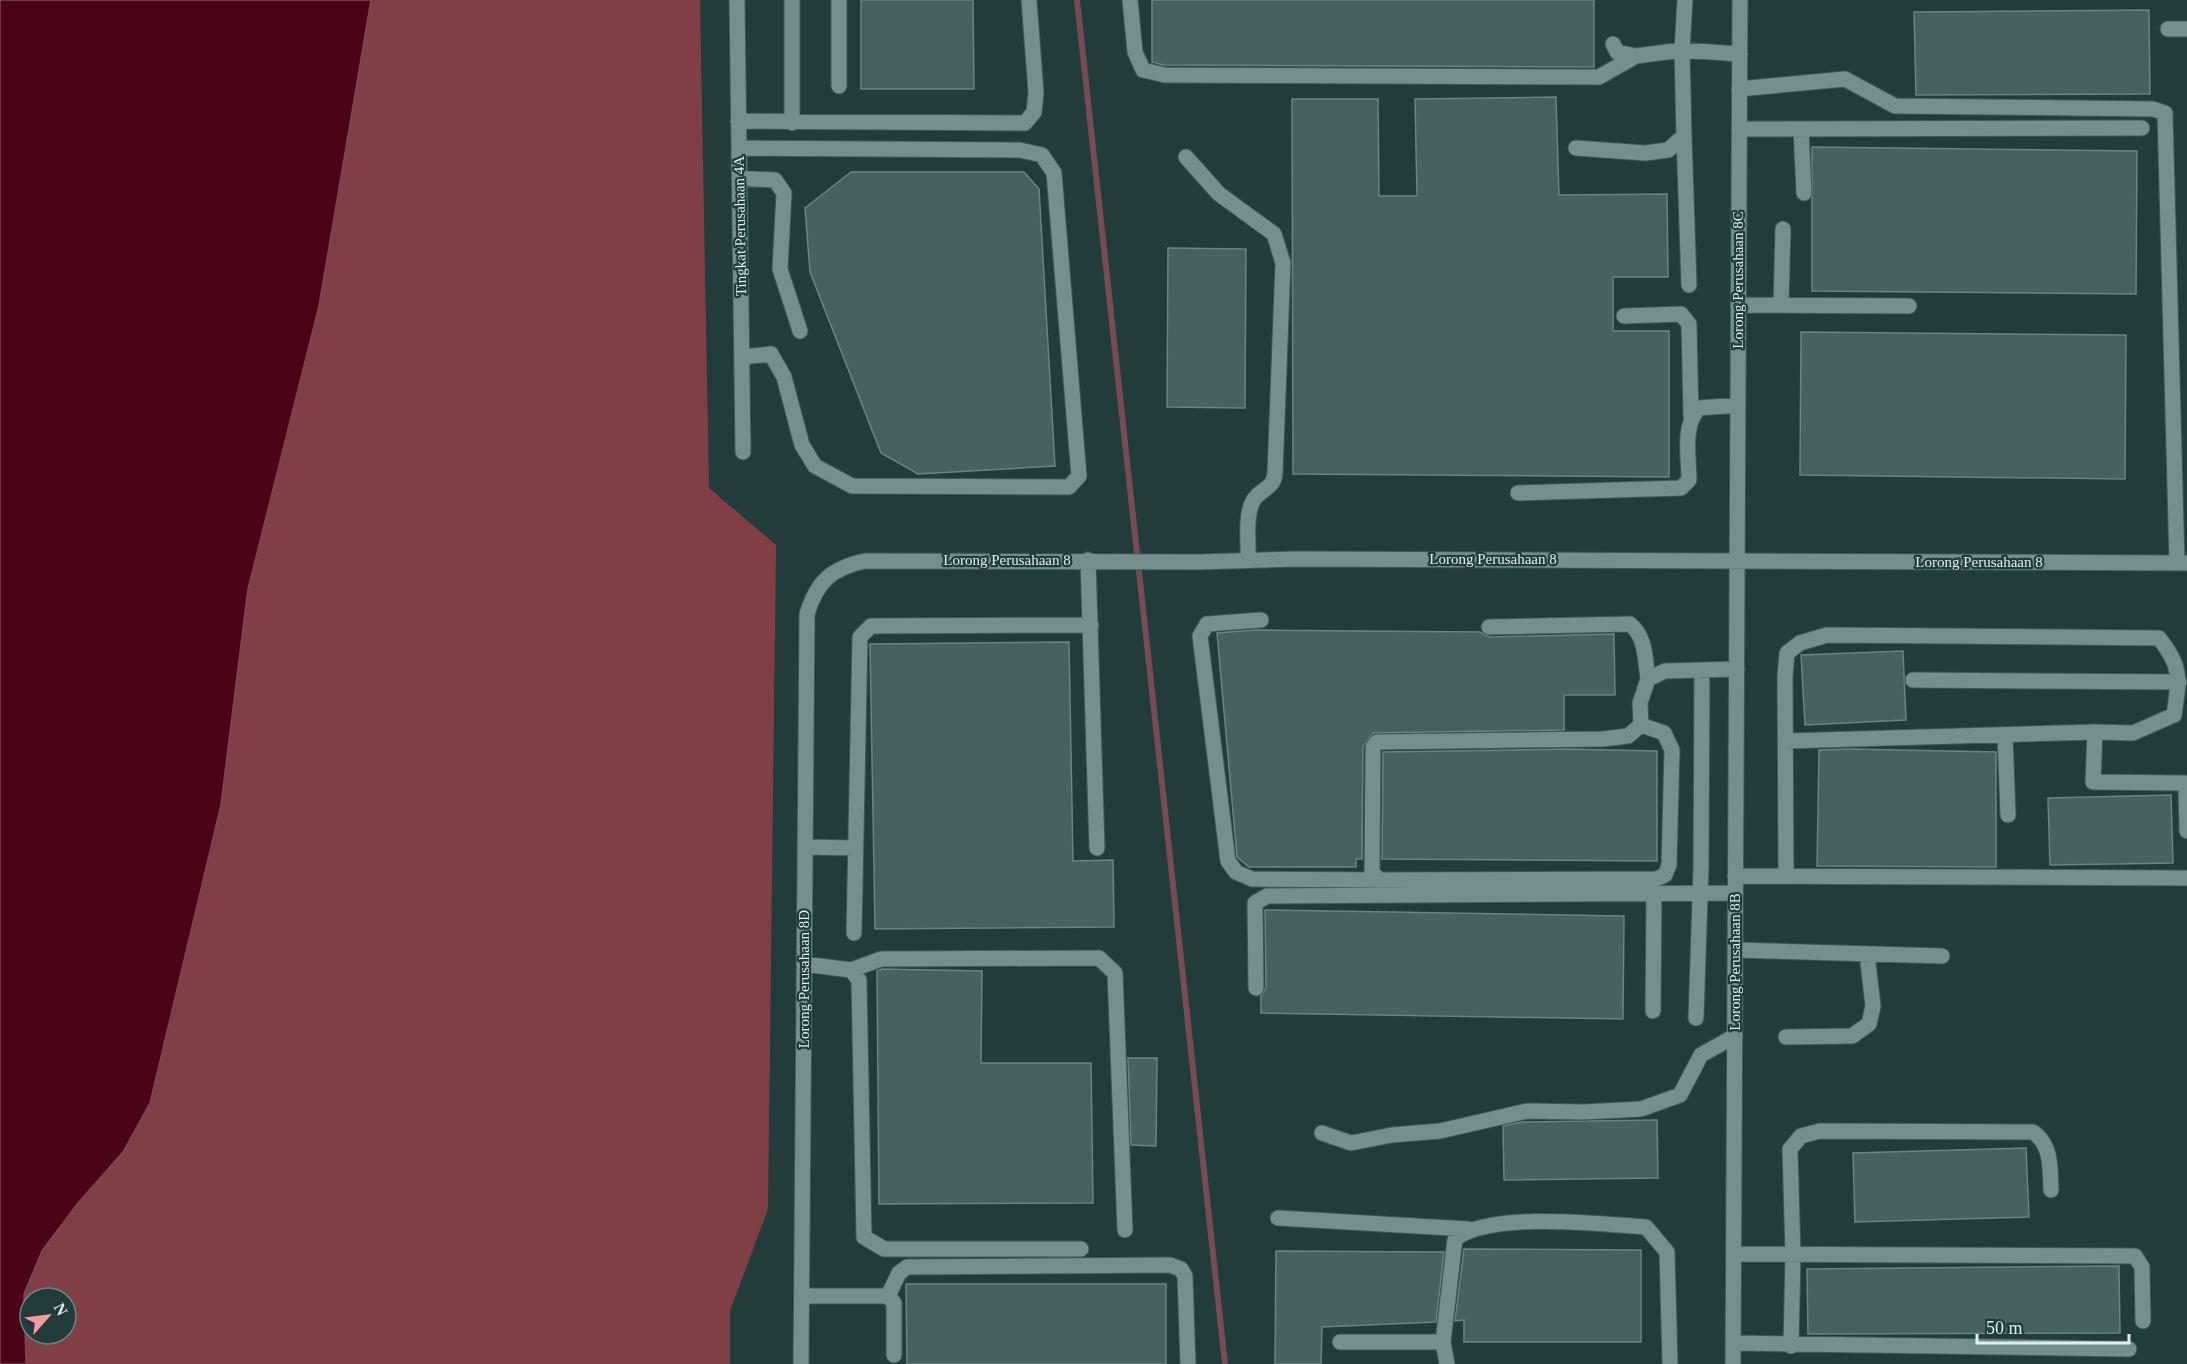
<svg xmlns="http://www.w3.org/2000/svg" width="2187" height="1364" viewBox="0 0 2187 1364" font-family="Georgia,serif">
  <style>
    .green { fill: #803e45; fill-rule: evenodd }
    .water { fill: #4a0415; stroke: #774a56; stroke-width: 1.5 }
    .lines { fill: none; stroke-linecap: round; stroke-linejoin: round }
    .stream { stroke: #774a56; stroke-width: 6 }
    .building { fill: #456160; stroke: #688484; stroke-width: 1.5 }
    .minor-casing { stroke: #405858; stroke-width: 17 }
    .minor { stroke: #738f8f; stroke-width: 15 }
    .labels { text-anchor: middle; stroke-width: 4.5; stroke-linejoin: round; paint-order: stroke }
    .street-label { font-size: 15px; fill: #dfeeee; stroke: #223c3c }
  </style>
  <rect width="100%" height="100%" fill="#223c3c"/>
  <path class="green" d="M 371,0 L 700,0 L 709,488 L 776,545 L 768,1209 L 730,1311 L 730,1364 L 26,1364 L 24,1294 L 42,1251 L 78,1203 L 123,1152 L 150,1103 L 221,805 L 248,589 L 319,306 ZM 30,1298 L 66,1298 L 66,1334 L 30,1334 Z"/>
  <path class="water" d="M 0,0 L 371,0 L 319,306 L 248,589 L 221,805 L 150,1103 L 123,1152 L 78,1203 L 42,1251 L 24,1294 L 26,1364 L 0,1364 Z"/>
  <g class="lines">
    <path class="stream" d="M 1077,0 L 1225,1364"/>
  </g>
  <path class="building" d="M 861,0 L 973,0 L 974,89 L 861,89 Z
    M 1152,0 L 1594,0 L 1594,67 L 1163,65 L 1152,62 Z
    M 2149,10 L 2150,94 L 1916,95 L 1914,12 Z
    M 1556,97 L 1559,195 L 1667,194 L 1668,277 L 1613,277 L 1613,331 L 1669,331 L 1669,477 L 1293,474 L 1292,99 L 1378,99 L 1379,196 L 1417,196 L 1415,99 Z
    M 1812,147 L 2137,151 L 2136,294 L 1812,291 Z
    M 851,172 L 1024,172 L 1039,189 L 1055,466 L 918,474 L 881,453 L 810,272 L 805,208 Z
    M 1168,248 L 1246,249 L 1245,408 L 1167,407 Z
    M 1801,332 L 2126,335 L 2125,479 L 1800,475 Z
    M 1254,630 L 1480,632 L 1489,637 L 1614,634 L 1615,695 L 1564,695 L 1564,730 L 1373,733 L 1363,747 L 1362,859 L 1356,859 L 1356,867 L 1249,867 L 1237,857 L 1217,633 Z
    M 1069,642 L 1073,861 L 1113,860 L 1114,927 L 875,929 L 870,644 Z
    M 1903,651 L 1906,720 L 1805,725 L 1801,655 Z
    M 1564,749 L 1657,751 L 1657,861 L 1382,859 L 1383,752 Z
    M 1850,749 L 1996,752 L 1996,867 L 1817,866 L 1819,750 Z
    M 2171,795 L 2173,863 L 2050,865 L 2048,798 Z
    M 1265,910 L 1624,916 L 1623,1019 L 1261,1013 L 1261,996 L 1266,988 Z
    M 882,969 L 982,971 L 981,1063 L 1091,1063 L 1093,1203 L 879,1204 L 877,971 Z
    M 1128,1058 L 1157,1058 L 1156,1146 L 1131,1145 Z
    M 1657,1120 L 1658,1178 L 1504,1180 L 1503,1126 L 1522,1122 Z
    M 2026,1148 L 2029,1217 L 1855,1222 L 1853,1153 Z
    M 1464,1249 L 1641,1250 L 1641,1342 L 1464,1342 L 1464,1320 L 1455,1321 Z
    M 1276,1251 L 1444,1252 L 1436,1322 L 1322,1327 L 1321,1364 L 1275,1364 Z
    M 2119,1266 L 2120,1333 L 1808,1334 L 1807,1269 Z
    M 906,1284 L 1166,1284 L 1166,1364 L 907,1364 Z"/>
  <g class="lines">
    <g class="minor-casing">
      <path id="minor" d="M 737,0 L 743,452
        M 839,0 L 839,86
        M 1130,0 L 1135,52 L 1143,70 L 1165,75 L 1599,77 L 1636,56
        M 2168,29 L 2187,29
        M 1613,44 L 1617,52 L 1636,56 L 1682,50 L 1740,54
        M 1739,89 L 1845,79 L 1895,106 L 2153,109 L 2165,113 L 2177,563
        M 738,121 L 1025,123 L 1034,112 L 1036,93 L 1029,0
        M 792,123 L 792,0
        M 1739,129 L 2142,128
        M 1801,129 L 1804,193
        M 1684,136 L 1689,285
        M 739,148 L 1020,150 L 1042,155 L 1054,173 L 1079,476 L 1069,487 L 852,486 L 815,466 L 802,445 L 784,377 L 771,354 L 742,357
        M 1576,148 L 1645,153 L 1668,150 L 1684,136 L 1682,50 L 1685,0
        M 1186,157 L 1219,194 L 1274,234 L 1283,263 L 1275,473 C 1274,488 1263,488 1255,498 C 1244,512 1249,543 1248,560
        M 739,178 L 775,180 L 784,193 L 780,269 L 800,331
        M 1738,305 L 1909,306
        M 1781,305 L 1783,229
        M 1624,316 L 1681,314 L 1689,324 L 1691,416
        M 1518,493 L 1681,488 L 1689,480 C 1689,457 1682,426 1699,408 L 1738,405
        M 1088,560 L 1097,848
        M 1261,620 L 1207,624 L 1200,636 L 1228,861 L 1236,872 L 1252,879 L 1380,880
        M 1489,627 L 1630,624 C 1646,637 1645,659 1648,679
        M 1913,680 L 2179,682
        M 1641,725 L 1664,733 L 1672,750 L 1669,865 L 1665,875 L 1656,879 L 1380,880 L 1372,873 L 1373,747 L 1377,742 L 1603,739 L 1628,736 L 1641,725 L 1640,703 L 1648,679 L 1665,671 L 1737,669
        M 2005,735 L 2008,815
        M 1786,741 L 2095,732
        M 805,847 L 855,848
        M 1735,876 L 2187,878
        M 1786,876 L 1785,676 L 1787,653 L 1800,643 L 1827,635 L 2159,638 C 2183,668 2179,680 2174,715 L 2133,733 L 2095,732 L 2093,782 L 2184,783 L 2186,788 L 2187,831
        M 854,933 L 860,637 L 871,626 L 1091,625
        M 1735,950 L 1942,956
        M 804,964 L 851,970 L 859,980 L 864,1237 L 884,1249 L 1081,1249
        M 851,970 L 881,959 L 1099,958 L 1115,973 L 1125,1230
        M 1256,988 L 1255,903 L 1267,896 L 1735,893
        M 1653,1011 L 1654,894
        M 1696,1018 L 1701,868 L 1702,670
        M 1786,1037 L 1852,1036 L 1869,1024 L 1873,1006 L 1867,954
        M 1322,1133 L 1351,1143 L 1392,1135 L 1440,1131 L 1527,1111 L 1583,1112 L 1641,1109 L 1680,1095 L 1701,1055 L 1735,1036
        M 1278,1218 L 1468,1229
        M 1734,1254 L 2135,1256 L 2142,1267 L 2143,1321
        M 802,1296 L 888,1296 L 894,1303 L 894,1355
        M 888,1296 L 899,1273 L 907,1267 L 1170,1265 L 1181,1269 L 1185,1276 L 1188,1364
        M 1340,1342 L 1443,1342
        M 1733,1343 L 2129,1349
        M 1791,1346 L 1793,1255 L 1790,1149 L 1801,1136 L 1820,1131 L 2033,1132 C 2052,1145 2050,1168 2051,1190
        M 801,1364 L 807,614 C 817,581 832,568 865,561 L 1199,562 L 1296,559 L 2187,563
        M 1447,1364 L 1443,1342 L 1455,1239 C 1490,1211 1601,1224 1646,1227 L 1667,1252 L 1670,1364
        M 1733,1364 L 1740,0"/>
    </g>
    <use href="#minor" class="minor"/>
  </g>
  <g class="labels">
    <g class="street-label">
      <text transform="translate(740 226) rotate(-91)" y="5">Tingkat Perusahaan 4A</text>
      <text transform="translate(1738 280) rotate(-90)" y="5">Lorong Perusahaan 8C</text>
      <text x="1493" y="564">Lorong Perusahaan 8</text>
      <text x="1007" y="565">Lorong Perusahaan 8</text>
      <text x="1979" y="567">Lorong Perusahaan 8</text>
      <text transform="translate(1735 962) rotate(-90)" y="5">Lorong Perusahaan 8B</text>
      <text transform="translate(804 979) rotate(-90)" y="5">Lorong Perusahaan 8D</text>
    </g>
  </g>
  <g transform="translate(48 1316) rotate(62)"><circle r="28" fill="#223c3c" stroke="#6e8383" stroke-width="1.5"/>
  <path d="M0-4.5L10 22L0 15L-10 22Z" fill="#f49aa1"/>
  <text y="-9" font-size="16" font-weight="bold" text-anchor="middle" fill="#dfeeee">N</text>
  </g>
  <path d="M1977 1334v9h152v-9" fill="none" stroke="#dfeeee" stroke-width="3"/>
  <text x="1986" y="1334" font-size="18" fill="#dfeeee" stroke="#223c3c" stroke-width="4.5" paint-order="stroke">50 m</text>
</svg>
